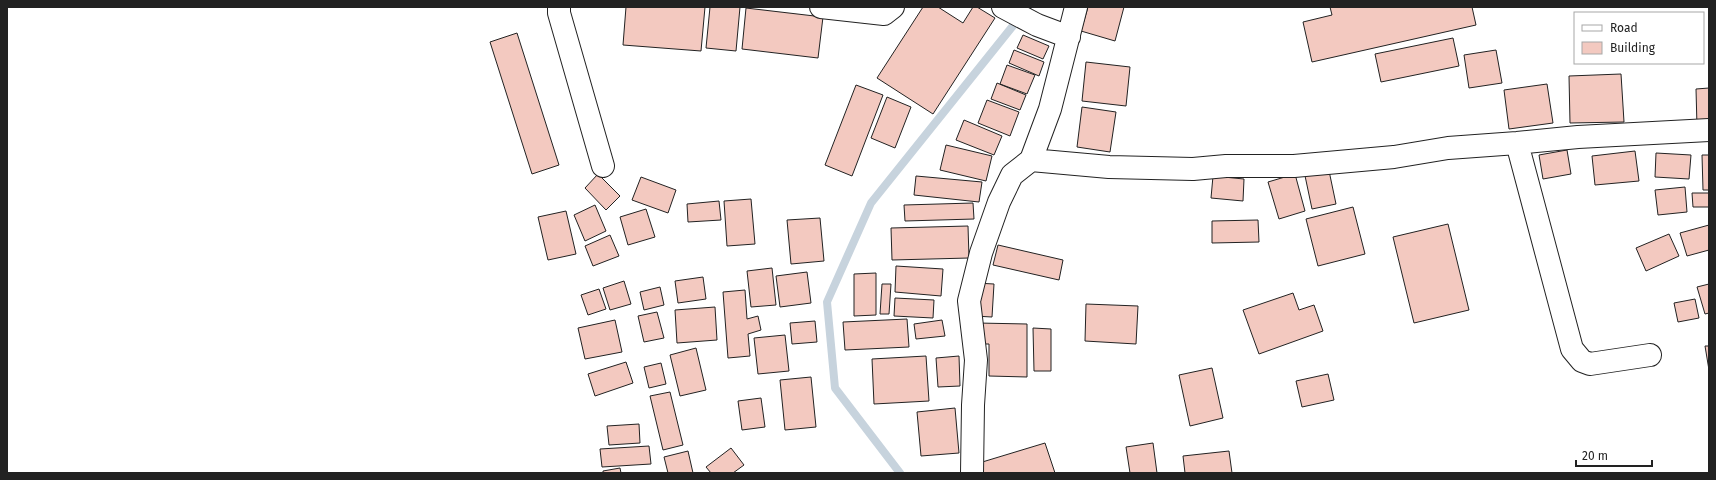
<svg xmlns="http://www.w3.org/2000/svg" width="1716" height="480" viewBox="0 0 1716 480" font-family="'Fira Sans',sans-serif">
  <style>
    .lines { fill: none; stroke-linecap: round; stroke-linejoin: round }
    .stream { stroke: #c7d3dd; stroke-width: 8 }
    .building { fill: #f3c9c0; stroke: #222 }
    .minor-casing { stroke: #222; stroke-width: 24 }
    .minor { stroke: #fff; stroke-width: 22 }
  </style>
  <rect width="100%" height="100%" fill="#fff"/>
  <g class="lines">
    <path class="stream" d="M 900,473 L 835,388 L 827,302 L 871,203 L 1028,7"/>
  </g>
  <path class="building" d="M 626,7 L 705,7 L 701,51 L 623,45 Z
    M 710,7 L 740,7 L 736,51 L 706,48 Z
    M 923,7 L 938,7 L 963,23 L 973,7 L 977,7 L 995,18 L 933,114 L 877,78 Z
    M 1088,7 L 1124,7 L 1115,41 L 1081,31 Z
    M 1330,7 L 1472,7 L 1476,25 L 1312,62 L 1303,22 L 1332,15 Z
    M 746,8 L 823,17 L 818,58 L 742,49 Z
    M 517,33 L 559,165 L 532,174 L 490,42 Z
    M 1023,35 L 1049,46 L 1043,59 L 1017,48 Z
    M 1453,38 L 1459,66 L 1381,82 L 1375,54 Z
    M 1014,50 L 1044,62 L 1039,76 L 1009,63 Z
    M 1496,50 L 1502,83 L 1469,88 L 1464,55 Z
    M 1086,62 L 1130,67 L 1126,106 L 1082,101 Z
    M 1007,65 L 1035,75 L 1027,94 L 1000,84 Z
    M 1621,74 L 1624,122 L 1570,123 L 1569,76 Z
    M 997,83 L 1026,95 L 1020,110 L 991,99 Z
    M 1547,84 L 1553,123 L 1509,129 L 1504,90 Z
    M 856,85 L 883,95 L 852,176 L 825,165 Z
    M 1709,88 L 1709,127 L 1697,127 L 1696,89 Z
    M 887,97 L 911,107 L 895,148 L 871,138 Z
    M 987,100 L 1019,112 L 1010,136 L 978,123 Z
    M 1082,107 L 1116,112 L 1110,152 L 1077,147 Z
    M 964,120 L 1002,136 L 994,155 L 956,140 Z
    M 946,145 L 992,156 L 986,181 L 940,170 Z
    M 1567,150 L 1571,174 L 1543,179 L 1539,155 Z
    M 1635,151 L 1639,181 L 1595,185 L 1592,156 Z
    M 1656,153 L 1691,155 L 1689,179 L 1655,177 Z
    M 1702,155 L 1709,155 L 1709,190 L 1703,190 Z
    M 1328,166 L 1336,204 L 1312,209 L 1304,171 Z
    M 598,174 L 620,196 L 606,210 L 585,188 Z
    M 1295,174 L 1305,211 L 1279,219 L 1268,182 Z
    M 916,176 L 982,182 L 979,202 L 914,195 Z
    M 1213,176 L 1244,179 L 1243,201 L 1211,198 Z
    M 641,177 L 676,190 L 668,213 L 632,200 Z
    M 1685,187 L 1687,212 L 1658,215 L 1655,190 Z
    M 1692,193 L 1709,193 L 1709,207 L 1693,207 Z
    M 751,199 L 755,244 L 727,246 L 724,201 Z
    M 719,201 L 721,220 L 688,222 L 687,204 Z
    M 973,203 L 974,219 L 905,221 L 904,205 Z
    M 595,205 L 606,231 L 585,241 L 574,215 Z
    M 1353,207 L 1365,254 L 1318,266 L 1306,219 Z
    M 646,209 L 655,237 L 628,245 L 620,217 Z
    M 566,211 L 576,254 L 548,260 L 538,217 Z
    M 820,218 L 824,261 L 791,264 L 787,220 Z
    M 1258,220 L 1259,242 L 1212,243 L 1212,221 Z
    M 1448,224 L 1469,310 L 1414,323 L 1393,237 Z
    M 1709,225 L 1709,250 L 1687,256 L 1680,233 Z
    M 968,226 L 969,258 L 892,260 L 891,228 Z
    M 1669,234 L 1679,256 L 1646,271 L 1636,248 Z
    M 610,235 L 619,256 L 593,266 L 585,246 Z
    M 998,245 L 1063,260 L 1059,280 L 993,265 Z
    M 896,266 L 943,269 L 941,296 L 895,292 Z
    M 772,268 L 776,305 L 751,307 L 747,271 Z
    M 807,272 L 811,303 L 780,307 L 776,276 Z
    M 876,273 L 876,315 L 854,316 L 854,274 Z
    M 703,277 L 706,299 L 678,303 L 675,281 Z
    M 624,281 L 631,304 L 610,310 L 603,288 Z
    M 976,283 L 994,284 L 992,317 L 974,316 Z
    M 882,284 L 891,284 L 889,314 L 880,314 Z
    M 1709,284 L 1709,313 L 1705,314 L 1697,287 Z
    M 660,287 L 664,305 L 644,310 L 640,292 Z
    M 599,289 L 606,309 L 588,315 L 581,295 Z
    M 745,290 L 747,319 L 758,316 L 761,330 L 748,334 L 750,356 L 728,358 L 723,292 Z
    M 1293,293 L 1299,310 L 1314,305 L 1323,331 L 1259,354 L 1243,310 Z
    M 895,298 L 934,300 L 933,318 L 894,316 Z
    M 1695,299 L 1699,318 L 1678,322 L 1674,303 Z
    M 1086,304 L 1138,306 L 1136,344 L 1085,341 Z
    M 715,307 L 717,340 L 677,343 L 675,310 Z
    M 657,312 L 664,338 L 644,342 L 638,316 Z
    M 907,319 L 909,347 L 845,350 L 843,322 Z
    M 615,320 L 622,352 L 585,359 L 578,328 Z
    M 942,320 L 945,336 L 916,339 L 914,324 Z
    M 815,321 L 817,342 L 792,344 L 790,323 Z
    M 977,323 L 1027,324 L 1027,377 L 989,376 L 989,344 L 977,344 Z
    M 1033,328 L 1051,329 L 1051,371 L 1034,371 Z
    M 785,335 L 789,371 L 758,374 L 754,338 Z
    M 1705,346 L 1709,346 L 1709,370 Z
    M 696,348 L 706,390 L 680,396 L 670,355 Z
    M 926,356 L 929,401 L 874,404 L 872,359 Z
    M 959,356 L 960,386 L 938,387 L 936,358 Z
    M 626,362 L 633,383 L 595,396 L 588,374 Z
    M 661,363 L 666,384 L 649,388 L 644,367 Z
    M 1212,368 L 1223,418 L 1190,426 L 1179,375 Z
    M 1328,374 L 1334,400 L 1302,407 L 1296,381 Z
    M 811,377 L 816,427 L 785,430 L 780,380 Z
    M 670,392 L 683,445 L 663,450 L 650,396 Z
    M 761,398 L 765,427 L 742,430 L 738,401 Z
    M 955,408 L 959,453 L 921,456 L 917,412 Z
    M 639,424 L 640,443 L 609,445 L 607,426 Z
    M 1045,443 L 1055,473 L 982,473 L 979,463 Z
    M 1153,443 L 1157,473 L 1130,473 L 1126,447 Z
    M 649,446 L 651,464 L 602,467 L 600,449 Z
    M 731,448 L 744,465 L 733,473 L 711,473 L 706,467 Z
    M 688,451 L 693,473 L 668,473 L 664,457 Z
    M 1229,451 L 1232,473 L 1185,473 L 1183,456 Z
    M 620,468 L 621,473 L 603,473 L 603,471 Z"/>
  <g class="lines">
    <g class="minor-casing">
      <path id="minor" d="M 559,7 L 559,13 L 603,166
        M 821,7 L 884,14 L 893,7
        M 1003,7 L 1037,25 L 1069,37
        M 1517,143 L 1572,349 L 1582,361 L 1590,364 L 1650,355
        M 1031,160 L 1109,167 L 1193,169 L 1226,166 L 1294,166 L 1394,157 L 1448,148 L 1517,143 L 1578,137 L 1709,130
        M 972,473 L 973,405 L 976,360 L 969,301 L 981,253 L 999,202 L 1012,175 L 1031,160 L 1050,109 L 1076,7"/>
    </g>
    <use href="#minor" class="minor"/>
  </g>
  <rect width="1716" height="480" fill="none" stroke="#222222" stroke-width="16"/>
  <rect x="1574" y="12" width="130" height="52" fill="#ffffff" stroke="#a7a7a7"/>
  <rect x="1582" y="25" width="20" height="6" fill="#ffffff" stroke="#a7a7a7"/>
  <text x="1610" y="32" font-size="12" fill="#222222">Road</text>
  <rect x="1582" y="42" width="20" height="12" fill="#f3c9c0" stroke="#a7a7a7"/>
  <text x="1610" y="52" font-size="12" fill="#222222">Building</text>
  <path d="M1576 460v6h76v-6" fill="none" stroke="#222222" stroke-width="2"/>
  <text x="1582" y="460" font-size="12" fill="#222222" stroke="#ffffff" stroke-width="3" paint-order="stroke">20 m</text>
</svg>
